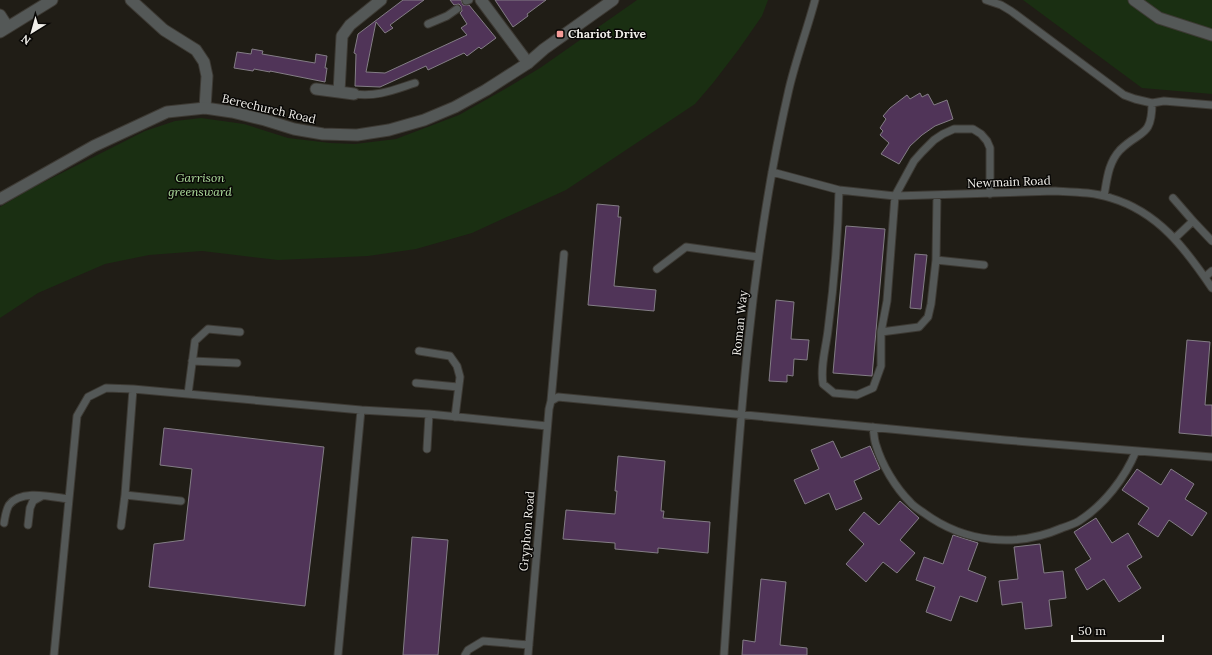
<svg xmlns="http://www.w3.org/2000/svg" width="1212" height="655" viewBox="0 0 1212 655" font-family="Lora,serif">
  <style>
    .green { fill: #1a2f12 }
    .building { fill: #503458; stroke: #837d85 }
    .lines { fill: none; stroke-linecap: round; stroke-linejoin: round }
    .service-casing { stroke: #3d3a34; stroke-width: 9 }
    .minor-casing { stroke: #3d3a34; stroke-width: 13 }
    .tertiary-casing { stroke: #3d3a34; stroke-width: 13 }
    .service { stroke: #545857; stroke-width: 7 }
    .minor { stroke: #545857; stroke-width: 11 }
    .tertiary { stroke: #545857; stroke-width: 11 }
    .poi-dot { fill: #f59b98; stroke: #080705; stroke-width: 1.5 }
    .labels { text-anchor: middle; stroke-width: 3; stroke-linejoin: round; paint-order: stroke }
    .poi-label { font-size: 12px; font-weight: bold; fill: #f0eee9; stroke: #080705; text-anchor: start }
    .street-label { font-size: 12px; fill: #f0eee9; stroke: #080705 }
    .park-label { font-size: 12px; font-style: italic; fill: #b0e09f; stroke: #080705 }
  </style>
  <rect width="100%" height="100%" fill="#201d16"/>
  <path class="green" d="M 637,0 L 768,0 L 762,16 L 739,49 L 713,83 L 695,104 L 566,190 L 472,233 L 416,249 L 368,256 L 278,260 L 202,251 L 149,255 L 105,264 L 38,293 L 0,318 L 0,207 L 30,189 L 145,131 L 175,121 L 201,118 L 244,124 L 288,138 L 330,143 L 355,144 L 396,139 L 459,115 L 505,89 L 540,68 Z
    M 1023,0 L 1212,0 L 1212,94 L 1142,88 Z"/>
  <path class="building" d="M 403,0 L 424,0 L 390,25 L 393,28 L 385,33 L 376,22 L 366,72 L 385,73 L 467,35 L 461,28 L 467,24 L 460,13 L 462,11 L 461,6 L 459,4 L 454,5 L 450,0 L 461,0 L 463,5 L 469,5 L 496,38 L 481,49 L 479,47 L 467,56 L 464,53 L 428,70 L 426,66 L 380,87 L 355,86 L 356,54 L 354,53 L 358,34 Z
    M 495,0 L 546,0 L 527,14 L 528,16 L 513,27 Z
    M 252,49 L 263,51 L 262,54 L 315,63 L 316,54 L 327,56 L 325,68 L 327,68 L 325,82 L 270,71 L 270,72 L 254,69 L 253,71 L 234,68 L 237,52 L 251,54 Z
    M 920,93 L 922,97 L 928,94 L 934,105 L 947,100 L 953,119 L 935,126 L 922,135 L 910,146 L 899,164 L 881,154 L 889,143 L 880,135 L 883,131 L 880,128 L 886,119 L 883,116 L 890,108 L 907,95 L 910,99 Z
    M 597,204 L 619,206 L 618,217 L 621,217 L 614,286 L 656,290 L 654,311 L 588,305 Z
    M 846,226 L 885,229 L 872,376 L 833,373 Z
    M 915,254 L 927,255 L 921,309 L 910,308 Z
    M 776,300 L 794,302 L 791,339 L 809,340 L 807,360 L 794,359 L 793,376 L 787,375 L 787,382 L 769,381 Z
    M 1187,340 L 1210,342 L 1205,405 L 1212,405 L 1212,436 L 1179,433 Z
    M 164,428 L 324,447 L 305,606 L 149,587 L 154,544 L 184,540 L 192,469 L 160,465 Z
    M 833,441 L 841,458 L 870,446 L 880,469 L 854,481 L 862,499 L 836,510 L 829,493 L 805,504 L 794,480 L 819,469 L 811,450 Z
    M 618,456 L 665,461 L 661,511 L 664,511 L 663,518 L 710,522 L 708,553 L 658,548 L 658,553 L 615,549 L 615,543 L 563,539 L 566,510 L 615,514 L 617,491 L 615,491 Z
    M 1137,469 L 1161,485 L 1171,469 L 1194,484 L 1185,499 L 1207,513 L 1192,536 L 1169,520 L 1158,537 L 1138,524 L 1149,508 L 1122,490 Z
    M 900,501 L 919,518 L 900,540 L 915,553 L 897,573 L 883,562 L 866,582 L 846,564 L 864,544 L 849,530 L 864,512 L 879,525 Z
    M 1096,518 L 1112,543 L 1128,533 L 1142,557 L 1127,566 L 1141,588 L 1119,602 L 1104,579 L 1087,590 L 1075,569 L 1091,559 L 1074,532 Z
    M 953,535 L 978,543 L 968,570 L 986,577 L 977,602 L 960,596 L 951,621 L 926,612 L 935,587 L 916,580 L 924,557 L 943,564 Z
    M 412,537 L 448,540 L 438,655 L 403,655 Z
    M 1040,544 L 1044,573 L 1063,571 L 1066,598 L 1049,600 L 1052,626 L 1025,629 L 1022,602 L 1002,605 L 999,581 L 1018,579 L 1014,547 Z
    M 761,579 L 786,582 L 780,645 L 807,648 L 807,655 L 742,655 L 743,640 L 755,642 Z"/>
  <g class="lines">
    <g class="service-casing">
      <path id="service" d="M 986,0 L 1001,5 L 1011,11 L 1124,95 L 1135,99 L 1152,103 L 1164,101 L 1212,105
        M 466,1 L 469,0
        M 428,24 L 447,16 L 457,9
        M 354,94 C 378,97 393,90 415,83
        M 772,172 L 839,190 L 895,196 L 1055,191 C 1074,192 1093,192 1111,198 C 1158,212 1185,248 1212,288
        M 839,190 C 838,237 834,284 828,330 C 826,348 820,366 823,384 L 834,393 L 857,395 L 873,388 L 881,366 L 881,332 L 887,301 L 895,196 L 914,161 L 922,152 L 934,140 L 943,134 L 954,129 L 973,129 L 981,134 L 987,141 L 990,148 L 990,194
        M 1104,196 C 1107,180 1108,163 1120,150 C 1140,130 1152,138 1152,103
        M 1173,198 L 1193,221 L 1175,238
        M 1193,221 L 1212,241
        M 936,260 L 984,265
        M 657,269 L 686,247 L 758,257
        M 1205,277 L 1212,271
        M 881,332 L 919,327 L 928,317 L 931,304 L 936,260 L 937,195
        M 419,351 L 450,356 L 457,366 L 460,377 L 455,417
        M 192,361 L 237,363
        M 416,383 L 458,387
        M 133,389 L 125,495 L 181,501
        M 188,394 L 195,341 L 208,329 L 240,332
        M 551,401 L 564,254
        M 873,427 C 874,433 874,440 876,445 C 882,465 895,487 910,502 C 914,507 920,510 924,513 C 965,543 1016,548 1062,528 C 1068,526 1074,524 1079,521 C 1104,505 1125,478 1136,451
        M 427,449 L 429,414
        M 4,523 C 5,517 6,510 9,505 C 21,489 52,497 69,499
        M 28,525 L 30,508 L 33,501 L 42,496
        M 121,526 L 125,495
        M 54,655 L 77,416 L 88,397 L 106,388 L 133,389 L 361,410 L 429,414 L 547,426
        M 338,655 L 361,410
        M 465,655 L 468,650 L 483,641 L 529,645
        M 528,655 L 549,409 L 551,401 L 558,397 L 1005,440 L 1212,457
        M 724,655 C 737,466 746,275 789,89 C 796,59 807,30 815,0"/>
    </g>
    <g class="minor-casing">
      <path id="minor" d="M 131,0 L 164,30 L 196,50 L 204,62 L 207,76 L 205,108
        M 481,0 L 528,63
        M 0,15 L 7,26
        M 0,32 L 52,0
        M 316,89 L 339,92
        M 354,94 L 339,92 L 342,36 L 350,25 L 381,0"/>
    </g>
    <g class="tertiary-casing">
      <path id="tertiary" d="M 1134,0 L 1159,18 L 1212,35
        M 0,199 L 94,146 L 167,112 L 205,108 L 232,112 L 265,120 L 294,129 L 323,134 L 357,135 L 389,130 L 424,120 L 455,107 L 486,90 L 528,63 L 544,49 L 613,0"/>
    </g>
    <use href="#service" class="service"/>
    <use href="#minor" class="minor"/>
    <use href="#tertiary" class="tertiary"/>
  </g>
  <rect class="poi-dot" x="556" y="30" width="8" height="8" rx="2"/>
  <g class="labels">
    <g class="poi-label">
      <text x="568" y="38">Chariot Drive</text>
    </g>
    <g class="street-label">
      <text transform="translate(269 109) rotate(13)" y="4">Berechurch Road</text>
      <text transform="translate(1009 182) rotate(-2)" y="4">Newmain Road</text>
      <text transform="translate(740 323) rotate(-84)" y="4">Roman Way</text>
      <text transform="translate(527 531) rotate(-85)" y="4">Gryphon Road</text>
    </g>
    <g class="park-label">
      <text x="200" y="182">Garrison<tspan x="200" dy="14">greensward</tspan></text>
    </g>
  </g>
  <g transform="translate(32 32) rotate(217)" stroke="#080705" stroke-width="3" paint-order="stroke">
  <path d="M0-3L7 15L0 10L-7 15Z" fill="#f0eee9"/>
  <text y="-6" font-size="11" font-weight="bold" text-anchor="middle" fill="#f0eee9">N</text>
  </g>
  <path d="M1072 635v6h91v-6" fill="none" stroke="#f0eee9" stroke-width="2"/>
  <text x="1078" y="635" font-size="12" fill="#f0eee9" stroke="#080705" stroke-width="3" paint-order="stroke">50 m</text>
</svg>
